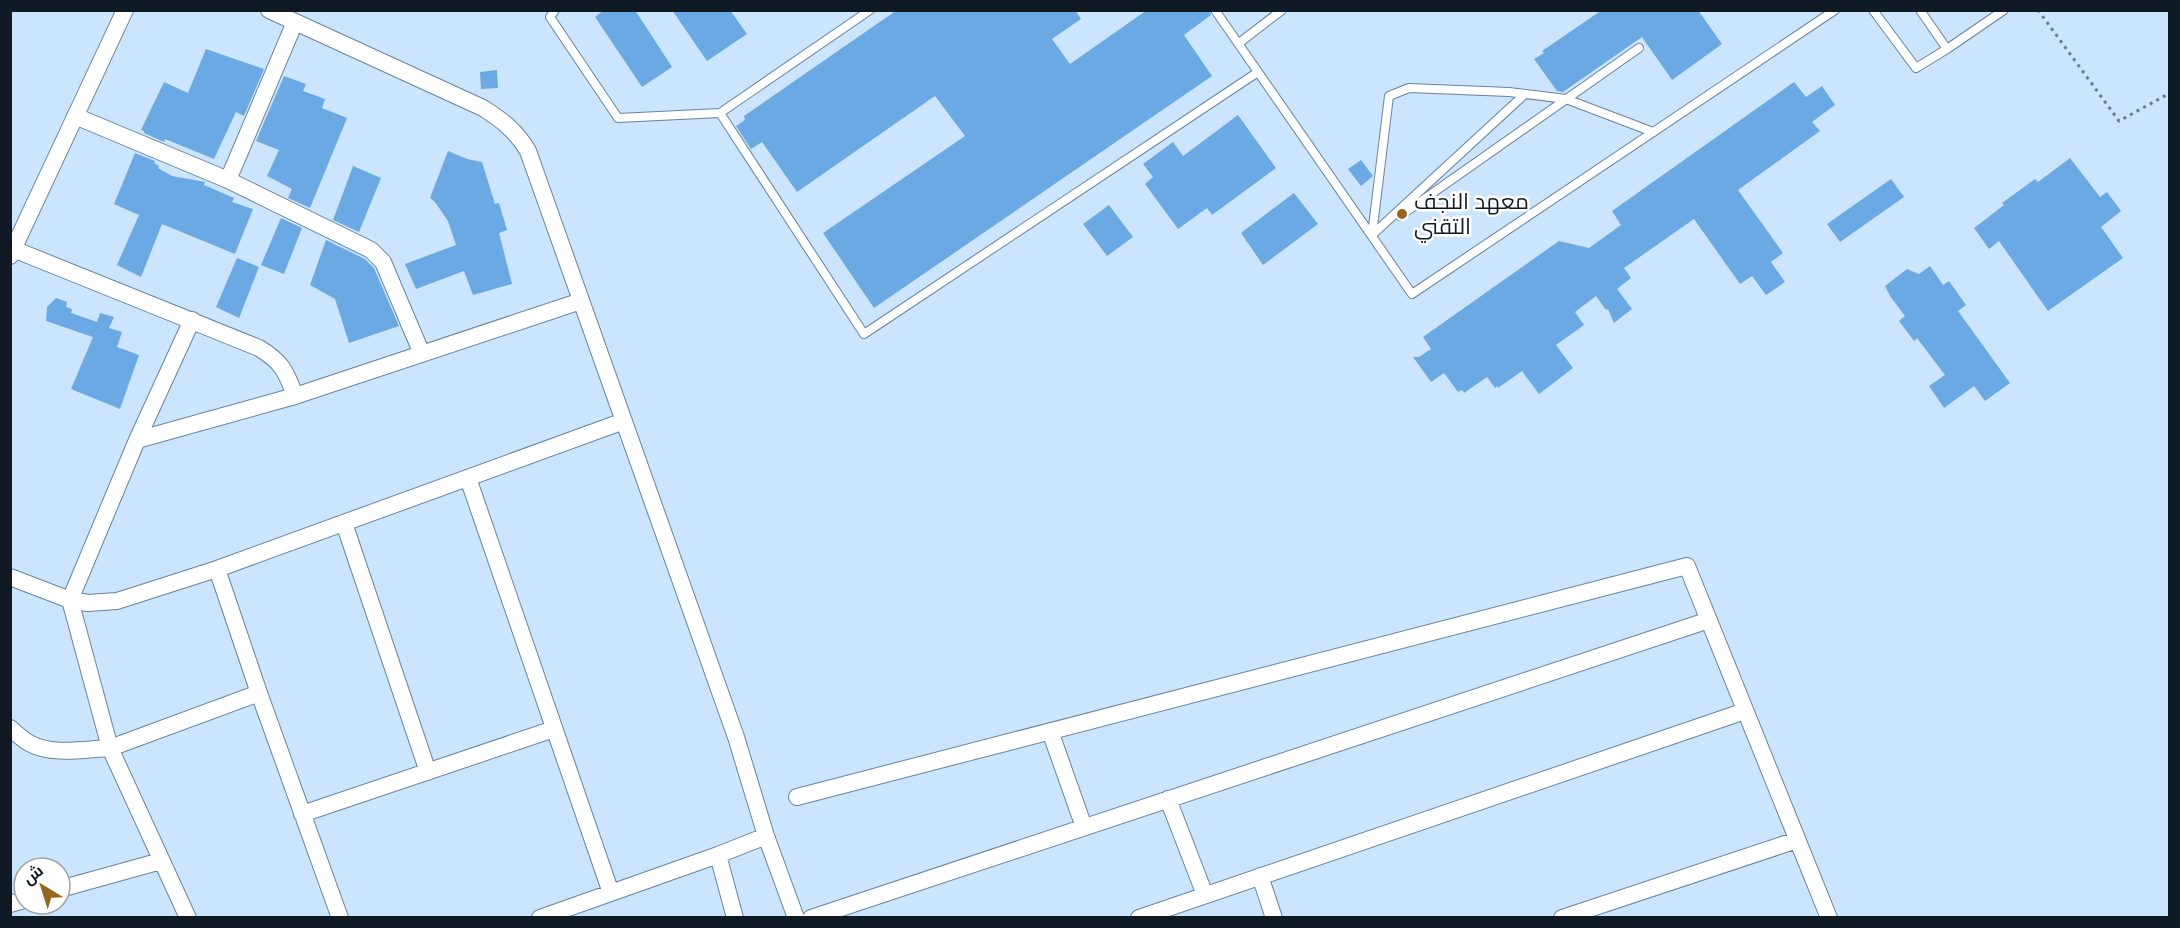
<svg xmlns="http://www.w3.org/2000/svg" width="2180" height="928" viewBox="0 0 2180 928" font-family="Spectral,Cairo,serif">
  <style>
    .building { fill: #6ba9e4 }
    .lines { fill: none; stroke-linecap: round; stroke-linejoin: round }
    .service-casing { stroke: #6683a0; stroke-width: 10 }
    .minor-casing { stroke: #6683a0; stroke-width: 18 }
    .path { stroke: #697b8d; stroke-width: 3; stroke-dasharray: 3 4.5; stroke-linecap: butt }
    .service { stroke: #fff; stroke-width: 8 }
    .minor { stroke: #fff; stroke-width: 16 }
    .poi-dot { fill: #9a651d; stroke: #fff; stroke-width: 2 }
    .labels { text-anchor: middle; stroke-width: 5; stroke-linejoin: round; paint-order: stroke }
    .poi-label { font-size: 22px; fill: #0f1a25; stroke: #fff; text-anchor: start }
  </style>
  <rect width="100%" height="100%" fill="#cbe5fe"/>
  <path class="building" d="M 604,10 L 635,10 L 672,67 L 642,87 L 595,17 Z
    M 672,10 L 730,10 L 747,34 L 707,61 Z
    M 897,10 L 1075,10 L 1081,19 L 1052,39 L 1070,64 L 1147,10 L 1209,10 L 1211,15 L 1184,35 L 1212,76 L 874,308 L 823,233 L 965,136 L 935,96 L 797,192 L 762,142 L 751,149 L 736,126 L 745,120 L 744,116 Z
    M 1602,10 L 1698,10 L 1722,44 L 1672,80 L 1642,37 L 1563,92 L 1557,91 L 1534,59 L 1544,53 L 1542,51 Z
    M 206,49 L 264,69 L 244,116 L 236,112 L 214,159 L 165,139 L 164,142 L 144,133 L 144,131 L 141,130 L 164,82 L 188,93 Z
    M 497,70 L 498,88 L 481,89 L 480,72 Z
    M 284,76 L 306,84 L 303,91 L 325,99 L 322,108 L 347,118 L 310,208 L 288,198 L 292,189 L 267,176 L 279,150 L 256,141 Z
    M 1794,82 L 1806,97 L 1822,86 L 1835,105 L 1812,122 L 1820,131 L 1738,190 L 1783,253 L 1771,262 L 1785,282 L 1766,295 L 1752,276 L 1740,284 L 1694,219 L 1624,268 L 1631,278 L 1617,289 L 1632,309 L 1614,323 L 1608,309 L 1606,310 L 1596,296 L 1575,312 L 1584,325 L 1556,345 L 1573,368 L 1539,394 L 1522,371 L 1498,388 L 1497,386 L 1495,388 L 1487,377 L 1464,393 L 1462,390 L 1458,392 L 1444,373 L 1431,382 L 1413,357 L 1419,357 L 1431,349 L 1423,337 L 1559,241 L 1589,248 L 1621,225 L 1612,211 Z
    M 1238,115 L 1276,168 L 1212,215 L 1207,208 L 1178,229 L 1145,184 L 1153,177 L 1143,164 L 1173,142 L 1183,156 Z
    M 448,151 L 467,159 L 482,162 L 495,204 L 499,203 L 507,230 L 499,233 L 512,284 L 473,295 L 464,271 L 416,289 L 405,264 L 456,245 L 448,221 L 435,202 L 430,198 Z
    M 135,153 L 155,161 L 154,163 L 159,166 L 158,168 L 172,176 L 205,182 L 204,185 L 234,198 L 232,202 L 253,209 L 235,254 L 162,224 L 141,277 L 117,265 L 139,215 L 114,204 Z
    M 2070,158 L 2100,197 L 2107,192 L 2121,211 L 2101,227 L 2123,258 L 2048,311 L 1999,241 L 1989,249 L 1974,228 L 2004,205 L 2002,203 L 2035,179 L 2038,182 Z
    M 1361,160 L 1373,176 L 1361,186 L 1348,169 Z
    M 353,166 L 381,178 L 359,232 L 333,220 Z
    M 1891,179 L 1904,197 L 1840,242 L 1827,224 Z
    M 1294,193 L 1318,224 L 1263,265 L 1241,233 Z
    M 1109,205 L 1133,237 L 1107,256 L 1083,224 Z
    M 281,218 L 302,228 L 284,274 L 261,265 Z
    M 326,240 L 365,259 L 374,268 L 399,326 L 349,343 L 335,299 L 310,285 Z
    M 237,258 L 259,267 L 239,318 L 216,307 Z
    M 1930,266 L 1943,285 L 1949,281 L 1966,305 L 1958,311 L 2010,383 L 1985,401 L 1974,386 L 1944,408 L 1929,386 L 1945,375 L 1917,338 L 1914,341 L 1899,321 L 1905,316 L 1890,296 L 1885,286 L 1907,269 L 1919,274 Z
    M 56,298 L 67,302 L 66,307 L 72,309 L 71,313 L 97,322 L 100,313 L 114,317 L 109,328 L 122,332 L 117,347 L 139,355 L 120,409 L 71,389 L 93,337 L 46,321 L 47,307 Z"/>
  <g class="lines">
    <g class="service-casing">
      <path id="service" d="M 555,10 L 550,17 L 618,118 L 720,113
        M 870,10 L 720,113 L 864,334 L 1258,72
        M 1215,10 L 1412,294 L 1835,10
        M 1873,10 L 1916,68 L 1947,49
        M 1920,10 L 1947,49 L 2004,10
        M 1239,43 L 1282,10
        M 1525,94 L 1372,235 L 1389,96 L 1409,88 L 1509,92 L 1566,99 L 1653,132
        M 1400,216 L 1639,48"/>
    </g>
    <g class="minor-casing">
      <path id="minor" d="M 269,10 L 483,108 C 502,120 516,131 528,151 L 736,737 L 766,836 L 796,918
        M 75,116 L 228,180 L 371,250 L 383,262 L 422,354
        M 228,180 L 295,22
        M 13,249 L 259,348 C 282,362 286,371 295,396 L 581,301
        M 10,256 L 125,10
        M 137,440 L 192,320
        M 468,478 L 611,893
        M 344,523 L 428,772
        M 217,569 L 117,601 L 88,603 L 70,600 L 110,748 L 259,693 L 217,569 L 624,421
        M 10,577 L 70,600 L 137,440 L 295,396
        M 259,693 L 340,918
        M 10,728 C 16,733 22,739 29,743 C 52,756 85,749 110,748 L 188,918
        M 1050,731 L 1084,827
        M 797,797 L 1687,566 L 1829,918
        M 1168,799 L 1205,895
        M 302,814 L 554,729
        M 718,855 L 735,918
        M 1260,876 L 1274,918
        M 60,889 L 161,861
        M 10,904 L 24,900
        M 540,918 L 718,855 L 766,836
        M 811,918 L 1709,620
        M 1139,918 L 1745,711
        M 1562,918 L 1797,840"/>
    </g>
    <path class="path" d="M 2038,10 L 2119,121 L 2170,93"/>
    <use href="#service" class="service"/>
    <use href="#minor" class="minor"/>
  </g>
  <circle class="poi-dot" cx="1402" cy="214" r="6"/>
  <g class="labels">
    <g class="poi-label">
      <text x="1414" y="209">معهد النجف<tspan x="1414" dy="25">التقني</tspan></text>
    </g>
  </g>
  <rect width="2180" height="928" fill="none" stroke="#0f1a25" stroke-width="24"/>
  <g transform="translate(42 886) rotate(322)"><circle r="28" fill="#ffffff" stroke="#9fa3a8" stroke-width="1.5"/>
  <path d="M0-4.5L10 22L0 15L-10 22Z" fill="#9a651d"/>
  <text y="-9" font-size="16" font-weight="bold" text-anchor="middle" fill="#0f1a25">ش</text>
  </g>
</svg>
